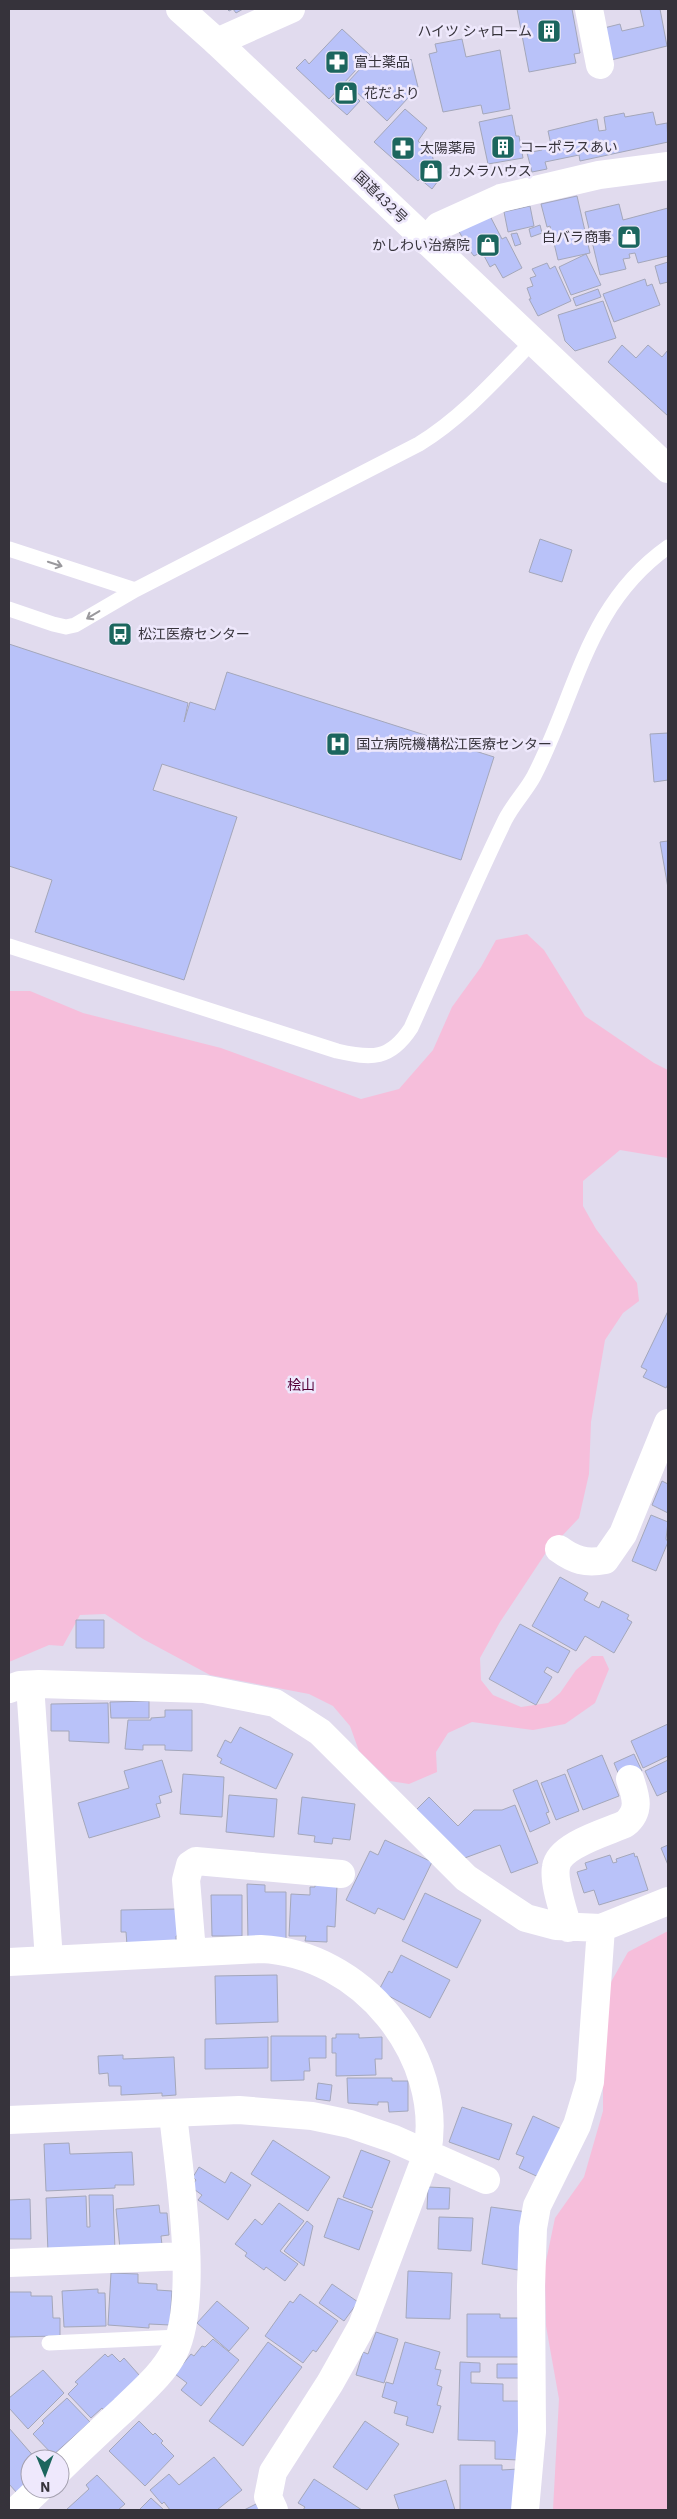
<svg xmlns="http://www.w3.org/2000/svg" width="677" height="2519" viewBox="0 0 677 2519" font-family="'IBM Plex Sans','Noto Sans JP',sans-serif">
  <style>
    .green { fill: #f6bedb }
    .building { fill: #b9c2f9; stroke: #a4a7ba }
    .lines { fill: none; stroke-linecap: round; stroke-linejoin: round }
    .lane { stroke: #fff; stroke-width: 15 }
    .street { stroke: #fff; stroke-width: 28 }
    .highway { stroke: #fff; stroke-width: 28 }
    .oneway { stroke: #9a999d }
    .labels { text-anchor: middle; stroke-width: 5; stroke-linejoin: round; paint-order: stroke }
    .poi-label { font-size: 14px; fill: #36333b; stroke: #eee8fc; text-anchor: start }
    .street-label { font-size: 14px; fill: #36333b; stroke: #eee8fc }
    .park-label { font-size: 14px; fill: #540038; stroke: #eee8fc }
  </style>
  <rect width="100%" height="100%" fill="#e1dbee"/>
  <path class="green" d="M 527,934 L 544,950 L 585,1016 L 654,1063 L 668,1070 L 668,1158 L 620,1150 L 583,1181 L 583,1206 L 596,1229 L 637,1283 L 639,1301 L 623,1313 L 605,1340 L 591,1422 L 589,1474 L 579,1518 L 545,1554 L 500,1622 L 480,1658 L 481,1680 L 493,1695 L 521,1707 L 548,1703 L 560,1693 L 576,1670 L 592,1656 L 603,1656 L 609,1669 L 595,1703 L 565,1724 L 533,1730 L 472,1722 L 448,1733 L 436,1752 L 437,1772 L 409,1784 L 390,1781 L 359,1751 L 350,1726 L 333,1706 L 309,1694 L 210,1675 L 143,1639 L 105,1614 L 80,1615 L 63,1646 L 49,1645 L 9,1662 L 9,991 L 30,991 L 83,1013 L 221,1048 L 361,1099 L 399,1089 L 433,1050 L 452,1007 L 481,967 L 496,940 Z
    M 668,1931 L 668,2510 L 553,2510 L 559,2399 L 546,2326 L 545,2266 L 555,2218 L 584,2177 L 603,2111 L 603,2021 L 611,1982 L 628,1952 Z"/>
  <path class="building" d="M 227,9 L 243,9 L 236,13 L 233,9 L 229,11 Z
    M 517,9 L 572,9 L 580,53 L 574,54 L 576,63 L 529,72 Z
    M 640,9 L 660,9 L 667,46 L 611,60 L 604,28 L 620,24 L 622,31 L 644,26 Z
    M 342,29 L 370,55 L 329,99 L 296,68 L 305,59 L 309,64 Z
    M 462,39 L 466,57 L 500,50 L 510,109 L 483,114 L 481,105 L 443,112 L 429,54 L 437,52 L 435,44 Z
    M 373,55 L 383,65 L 390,59 L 401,70 L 411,59 L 418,87 L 387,121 L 347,83 Z
    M 345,86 L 360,101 L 347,115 L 331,101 Z
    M 405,109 L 427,128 L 418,141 L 432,154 L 434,163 L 418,181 L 374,142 Z
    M 653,112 L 656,125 L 667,123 L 668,142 L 580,161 L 579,155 L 545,162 L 547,169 L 532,172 L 527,153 L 542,150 L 542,146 L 551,145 L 548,131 L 597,119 L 599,131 L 606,130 L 604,117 L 624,113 L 625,117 Z
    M 512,115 L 516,136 L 519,136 L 523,158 L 488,164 L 479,122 Z
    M 434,163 L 438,181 L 432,189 L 420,179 Z
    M 577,196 L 590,253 L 558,260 L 550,226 L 547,227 L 541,204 Z
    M 619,204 L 623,220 L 668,208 L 668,256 L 638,263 L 635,253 L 629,254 L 630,258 L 623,259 L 626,269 L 600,275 L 585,212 Z
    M 530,206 L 534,226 L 508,232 L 504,212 Z
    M 489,214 L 502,239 L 506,237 L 522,268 L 503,278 L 495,264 L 490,267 L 482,252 L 474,256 L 470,251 L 457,228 Z
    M 540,225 L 542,233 L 531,237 L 529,229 Z
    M 517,233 L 521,244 L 515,246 L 511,234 Z
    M 586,254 L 601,285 L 571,295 L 559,267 Z
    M 668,262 L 668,282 L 660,284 L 655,266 Z
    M 547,263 L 550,269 L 555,266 L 571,301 L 538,316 L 529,299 L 531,299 L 527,288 L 533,286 L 530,278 L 536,276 L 532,269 Z
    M 645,279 L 647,286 L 652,284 L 660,305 L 614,322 L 603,294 Z
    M 598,289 L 601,297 L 576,306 L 573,298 Z
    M 603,301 L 616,338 L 575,351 L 565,341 L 558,315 Z
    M 622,345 L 636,358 L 648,345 L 662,357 L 668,350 L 668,416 L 608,362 Z
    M 540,539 L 572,550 L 562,582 L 529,572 Z
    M 9,644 L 188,703 L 184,722 L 190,702 L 215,710 L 227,672 L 494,757 L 461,860 L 162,764 L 153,790 L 237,817 L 184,980 L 35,932 L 52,880 L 9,866 Z
    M 668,733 L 668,780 L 654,782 L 650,734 Z
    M 668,841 L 668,888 L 660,842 Z
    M 668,1311 L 668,1384 L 666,1388 L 643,1377 L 647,1370 L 641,1367 Z
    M 662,1481 L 668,1484 L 668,1513 L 652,1505 Z
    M 651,1515 L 668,1522 L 666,1539 L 668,1542 L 656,1571 L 632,1561 Z
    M 560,1577 L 588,1593 L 584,1600 L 599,1608 L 602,1601 L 629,1615 L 627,1619 L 632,1622 L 614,1653 L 585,1636 L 576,1651 L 532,1626 Z
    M 76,1620 L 104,1620 L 104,1648 L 76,1648 Z
    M 520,1624 L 570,1651 L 558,1673 L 547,1667 L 544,1672 L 552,1677 L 536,1705 L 489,1679 Z
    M 149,1701 L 149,1718 L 111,1718 L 110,1702 Z
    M 108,1703 L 109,1743 L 69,1741 L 69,1731 L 51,1731 L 51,1704 Z
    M 165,1710 L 192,1710 L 192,1751 L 165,1750 L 165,1745 L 143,1745 L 143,1750 L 125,1749 L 128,1720 L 151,1720 L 151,1718 L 165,1717 Z
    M 668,1724 L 668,1756 L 643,1768 L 631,1741 Z
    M 240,1727 L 293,1754 L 276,1789 L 220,1763 L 222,1759 L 217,1756 L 225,1740 L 231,1743 Z
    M 634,1754 L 642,1771 L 621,1780 L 614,1763 Z
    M 602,1755 L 619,1796 L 583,1810 L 567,1770 Z
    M 162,1760 L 172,1792 L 159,1796 L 161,1803 L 156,1804 L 160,1817 L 89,1838 L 78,1803 L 129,1788 L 124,1771 Z
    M 668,1760 L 668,1791 L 657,1796 L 645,1771 Z
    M 183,1774 L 224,1777 L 222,1817 L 180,1814 Z
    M 565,1774 L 579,1811 L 556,1820 L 541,1783 Z
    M 537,1780 L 549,1812 L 546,1813 L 550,1823 L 530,1832 L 513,1790 Z
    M 229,1795 L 277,1799 L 274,1837 L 226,1832 Z
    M 302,1797 L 355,1804 L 350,1840 L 333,1838 L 332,1844 L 314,1842 L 315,1836 L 298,1834 Z
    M 429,1797 L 458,1826 L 474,1810 L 502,1810 L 515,1805 L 538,1863 L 511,1873 L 500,1845 L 462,1859 L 415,1811 Z
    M 385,1840 L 432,1862 L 404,1920 L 378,1908 L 375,1914 L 346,1900 L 370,1851 L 378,1855 Z
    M 668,1845 L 668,1865 L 661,1848 Z
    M 634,1853 L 635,1857 L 637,1856 L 648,1890 L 599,1905 L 594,1890 L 584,1893 L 577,1872 L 587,1869 L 585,1863 L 610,1855 L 613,1863 L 617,1862 L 616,1859 Z
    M 247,1884 L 265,1885 L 265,1892 L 286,1892 L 286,1939 L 248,1940 Z
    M 315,1885 L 337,1886 L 335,1927 L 327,1926 L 327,1942 L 305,1941 L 306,1936 L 289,1936 L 291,1894 L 310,1895 L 310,1887 L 315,1887 Z
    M 425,1893 L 481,1920 L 457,1968 L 402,1941 Z
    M 211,1895 L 242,1895 L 242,1936 L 212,1936 Z
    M 176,1909 L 181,1936 L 176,1936 L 176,1944 L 127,1945 L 126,1932 L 121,1932 L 121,1910 Z
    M 401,1955 L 450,1980 L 430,2018 L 385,1994 L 380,1988 L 389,1971 L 392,1973 Z
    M 277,1975 L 278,2022 L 216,2024 L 215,1976 Z
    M 336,2034 L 359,2034 L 359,2038 L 382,2037 L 382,2059 L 375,2059 L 376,2075 L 336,2076 L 336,2053 L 332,2053 L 332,2038 L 336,2038 Z
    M 271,2036 L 326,2036 L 326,2058 L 309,2058 L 310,2071 L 304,2071 L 304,2080 L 271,2081 Z
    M 268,2037 L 268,2068 L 205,2069 L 205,2039 Z
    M 123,2055 L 123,2059 L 174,2057 L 176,2095 L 162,2096 L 162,2093 L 121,2095 L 121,2086 L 109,2086 L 108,2073 L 99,2074 L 98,2056 Z
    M 347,2078 L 392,2078 L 392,2081 L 408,2081 L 408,2111 L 389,2112 L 388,2102 L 378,2102 L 378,2105 L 348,2103 Z
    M 318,2083 L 332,2085 L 330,2101 L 316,2099 Z
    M 462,2107 L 512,2124 L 499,2160 L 449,2142 Z
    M 533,2116 L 566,2131 L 545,2180 L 519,2168 L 524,2157 L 516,2154 Z
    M 273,2140 L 330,2177 L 308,2211 L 251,2174 Z
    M 69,2143 L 70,2154 L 132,2152 L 134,2185 L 115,2185 L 115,2188 L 46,2191 L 44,2144 Z
    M 361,2150 L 390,2161 L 372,2208 L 343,2197 Z
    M 199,2167 L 225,2183 L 231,2172 L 251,2185 L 228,2220 L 198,2200 L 202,2195 L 191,2187 L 196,2180 L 193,2177 Z
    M 428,2187 L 450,2188 L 449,2209 L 427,2209 Z
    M 89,2195 L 113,2195 L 115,2251 L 48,2253 L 46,2198 L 86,2196 L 87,2227 L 90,2227 Z
    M 338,2198 L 373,2211 L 359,2250 L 324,2237 Z
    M 30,2199 L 31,2239 L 9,2239 L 9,2200 Z
    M 279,2203 L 304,2221 L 280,2251 L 298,2264 L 285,2281 L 266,2267 L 264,2270 L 245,2256 L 247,2253 L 235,2244 L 255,2219 L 262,2225 Z
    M 159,2205 L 160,2213 L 167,2213 L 169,2235 L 161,2236 L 162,2245 L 120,2249 L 116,2209 Z
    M 491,2207 L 527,2212 L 518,2270 L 482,2264 Z
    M 439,2217 L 473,2218 L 471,2251 L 438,2249 Z
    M 307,2221 L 313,2226 L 304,2266 L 284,2251 Z
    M 408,2271 L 452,2273 L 450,2319 L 406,2318 Z
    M 111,2273 L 138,2274 L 138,2283 L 157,2284 L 157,2290 L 172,2291 L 170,2325 L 149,2324 L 149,2328 L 108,2325 Z
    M 332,2284 L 358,2302 L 344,2321 L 319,2303 Z
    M 98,2289 L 98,2293 L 105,2293 L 106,2326 L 64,2327 L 62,2291 Z
    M 9,2292 L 31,2292 L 31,2296 L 52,2296 L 53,2318 L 60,2318 L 60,2336 L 9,2337 Z
    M 300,2294 L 338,2321 L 316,2352 L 313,2350 L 303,2363 L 265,2336 L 290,2301 L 293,2303 Z
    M 217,2301 L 249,2328 L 229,2351 L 197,2323 Z
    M 467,2314 L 500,2314 L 500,2318 L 520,2318 L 519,2357 L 467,2357 Z
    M 376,2332 L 398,2339 L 384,2383 L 356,2375 L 363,2352 L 368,2354 Z
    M 213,2339 L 239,2360 L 201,2406 L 181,2390 L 187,2383 L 175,2374 L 191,2354 L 194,2356 L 202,2346 L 205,2347 Z
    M 268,2342 L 302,2367 L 243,2446 L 209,2421 Z
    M 405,2342 L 440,2352 L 435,2369 L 441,2370 L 437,2385 L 442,2387 L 437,2405 L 441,2406 L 433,2433 L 406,2425 L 408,2417 L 394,2413 L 397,2402 L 382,2397 L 386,2382 L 393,2384 Z
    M 105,2354 L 108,2357 L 112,2354 L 120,2362 L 124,2358 L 140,2376 L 105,2412 L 102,2408 L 91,2418 L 68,2394 L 78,2384 L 75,2382 Z
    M 460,2362 L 480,2363 L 480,2372 L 471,2372 L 471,2383 L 503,2384 L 503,2401 L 520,2401 L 519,2460 L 495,2459 L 495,2441 L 458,2440 Z
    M 497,2364 L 521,2364 L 521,2378 L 497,2378 Z
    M 43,2370 L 64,2393 L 28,2429 L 9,2408 L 9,2398 Z
    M 67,2398 L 90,2422 L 53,2455 L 33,2434 L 44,2423 L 42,2421 Z
    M 139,2421 L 153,2435 L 155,2433 L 163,2441 L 161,2443 L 174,2456 L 145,2486 L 109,2451 Z
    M 365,2421 L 399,2444 L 367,2490 L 333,2467 Z
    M 9,2428 L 36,2459 L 30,2459 L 30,2482 L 17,2493 L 9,2484 Z
    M 214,2457 L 242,2490 L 217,2510 L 170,2510 L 164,2502 L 162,2504 L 150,2490 L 169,2474 L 179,2485 Z
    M 460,2465 L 502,2465 L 502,2470 L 518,2469 L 518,2510 L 460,2510 Z
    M 97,2475 L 125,2504 L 118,2510 L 66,2510 L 89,2489 L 86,2485 Z
    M 314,2479 L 362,2510 L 303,2510 L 305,2507 L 298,2503 Z
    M 446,2480 L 455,2510 L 399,2510 L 394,2495 Z
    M 151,2498 L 164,2510 L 139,2510 Z
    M 256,2504 L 260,2510 L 244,2510 Z"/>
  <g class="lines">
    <path class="lane" d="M 9,549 L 135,590
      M 9,609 L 53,624 L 66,627 L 75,625 L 135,590 L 419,444 C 463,417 497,378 533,341
      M 9,946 L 337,1051 C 372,1059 390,1060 411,1028 C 442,959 472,888 505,820 C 513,804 526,791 534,776 C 577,693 586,605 668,547
      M 49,2343 L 179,2337"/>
    <path class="street" d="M 589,9 L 600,65
      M 217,42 L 291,9
      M 426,241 L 439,226 L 501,198 L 599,175 L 668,166
      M 559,1549 C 574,1560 586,1564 605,1560 L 623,1534 L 668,1423
      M 30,1685 L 49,1960
      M 9,1689 L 20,1685 L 39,1684 L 204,1689 L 275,1703 L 320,1732 L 466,1878 L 526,1918 L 556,1926 L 601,1928 L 668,1901
      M 568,1928 C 564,1912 553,1883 556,1867 C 559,1845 607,1832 625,1824 C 641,1811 636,1797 630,1779
      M 192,1952 L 186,1880 L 190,1865 L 196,1861 L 341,1874
      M 9,1962 L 261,1949 C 360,1953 446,2055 427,2154 L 362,2326 L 330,2383 L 273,2472 L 268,2497 L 274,2510
      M 9,2120 L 239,2110 L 312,2116 L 350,2124 L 394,2139 L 486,2180
      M 9,2263 L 186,2256
      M 60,2469 C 81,2449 102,2429 124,2409 C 141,2392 163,2374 174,2352 C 200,2299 179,2173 173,2114
      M 17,2510 L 39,2489
      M 525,2510 L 532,2432 L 531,2286 L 533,2228 L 537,2206 L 577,2125 L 590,2082 L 601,1928"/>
    <path class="highway" d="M 180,9 L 217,42 L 668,469"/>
  </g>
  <defs><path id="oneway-shaft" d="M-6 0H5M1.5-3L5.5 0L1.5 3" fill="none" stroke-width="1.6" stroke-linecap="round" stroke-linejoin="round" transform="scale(1.25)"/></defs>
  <g class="oneway">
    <use href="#oneway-shaft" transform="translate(55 564) rotate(18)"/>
    <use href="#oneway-shaft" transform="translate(93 615) rotate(149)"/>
  </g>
  <defs>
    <g id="building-square" transform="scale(1.25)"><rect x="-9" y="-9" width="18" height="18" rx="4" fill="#1c665e" stroke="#eee8fc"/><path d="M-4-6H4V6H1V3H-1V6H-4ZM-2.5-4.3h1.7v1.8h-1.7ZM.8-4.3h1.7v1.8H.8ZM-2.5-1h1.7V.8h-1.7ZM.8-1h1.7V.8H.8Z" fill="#fff"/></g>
    <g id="pharmacy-square" transform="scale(1.25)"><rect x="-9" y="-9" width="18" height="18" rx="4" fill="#1c665e" stroke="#eee8fc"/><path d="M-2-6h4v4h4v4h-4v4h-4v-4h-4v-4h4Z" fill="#fff"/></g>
    <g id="shop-square" transform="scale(1.25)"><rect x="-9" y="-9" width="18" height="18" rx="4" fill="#1c665e" stroke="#eee8fc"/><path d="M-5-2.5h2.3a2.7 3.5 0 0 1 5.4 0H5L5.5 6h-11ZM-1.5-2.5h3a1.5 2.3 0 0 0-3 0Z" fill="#fff"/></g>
    <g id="bus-square" transform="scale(1.25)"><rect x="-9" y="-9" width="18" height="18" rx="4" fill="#1c665e" stroke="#eee8fc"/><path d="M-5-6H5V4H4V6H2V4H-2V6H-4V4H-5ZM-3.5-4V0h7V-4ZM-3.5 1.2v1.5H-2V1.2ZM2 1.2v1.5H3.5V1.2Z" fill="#fff"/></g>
    <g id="hospital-square" transform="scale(1.25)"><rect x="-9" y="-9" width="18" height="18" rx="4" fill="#1c665e" stroke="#eee8fc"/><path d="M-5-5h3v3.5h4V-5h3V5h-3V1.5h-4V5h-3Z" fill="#fff"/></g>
  </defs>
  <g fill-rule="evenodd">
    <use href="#building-square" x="549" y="31"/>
    <use href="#pharmacy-square" x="337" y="62"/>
    <use href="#shop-square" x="346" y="93"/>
    <use href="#building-square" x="503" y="147"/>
    <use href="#pharmacy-square" x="403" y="148"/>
    <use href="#shop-square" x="431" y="171"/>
    <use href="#shop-square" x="629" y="237"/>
    <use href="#shop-square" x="488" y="245"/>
    <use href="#bus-square" x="120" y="634"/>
    <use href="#hospital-square" x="338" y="744"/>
  </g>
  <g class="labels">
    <g class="poi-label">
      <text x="532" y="36" text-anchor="end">ハイツ シャローム</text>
      <text x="354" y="67">富士薬品</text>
      <text x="364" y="98">花だより</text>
      <text x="520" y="152">コーポラスあい</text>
      <text x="420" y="153">太陽薬局</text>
      <text x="448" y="176">カメラハウス</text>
      <text x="612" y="242" text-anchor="end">白バラ商事</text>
      <text x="470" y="250" text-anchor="end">かしわい治療院</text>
      <text x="138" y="639">松江医療センター</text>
      <text x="356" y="749">国立病院機構松江医療センター</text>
    </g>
    <g class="street-label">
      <text transform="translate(381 197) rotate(44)" y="5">国道432号</text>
    </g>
    <g class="park-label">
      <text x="301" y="1390">桧山</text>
    </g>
  </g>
  <rect width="677" height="2519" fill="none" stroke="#36333b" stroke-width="20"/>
  <g transform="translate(45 2474) rotate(179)"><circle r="24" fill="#eee8fc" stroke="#a4a0af"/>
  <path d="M0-4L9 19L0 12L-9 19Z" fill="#1c665e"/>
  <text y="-8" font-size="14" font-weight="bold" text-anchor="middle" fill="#36333b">N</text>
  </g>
</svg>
